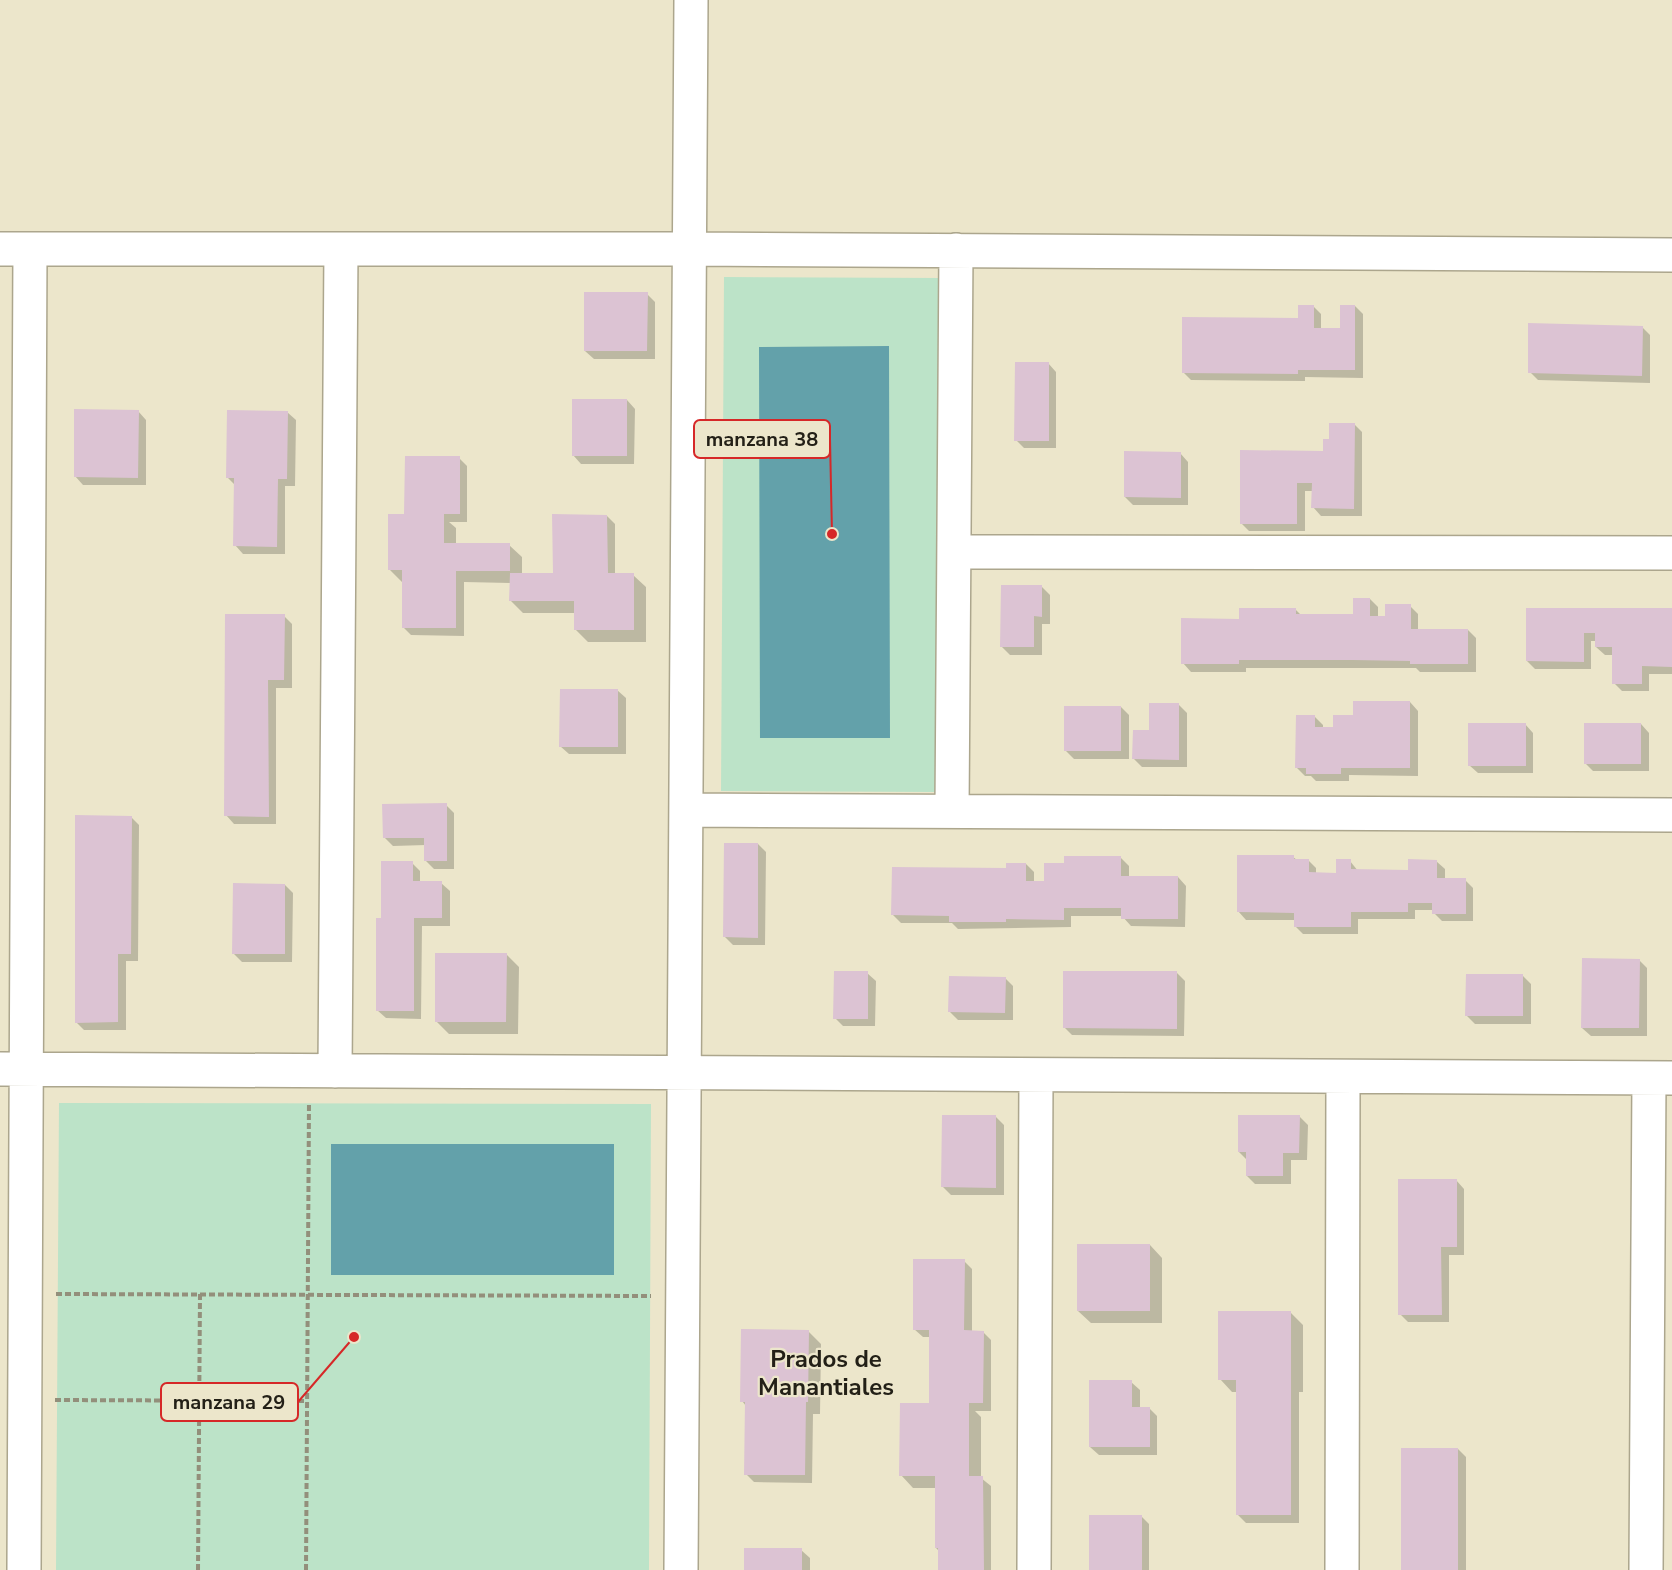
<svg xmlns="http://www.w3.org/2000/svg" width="1672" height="1570" viewBox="0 0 1672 1570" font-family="'Nunito Sans',sans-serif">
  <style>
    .green { fill: #bce3c8 }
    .water { fill: #63a1aa }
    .shadow { fill: #0003 }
    .building { fill: #dcc3d3 }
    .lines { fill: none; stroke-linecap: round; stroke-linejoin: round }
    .minor-casing { stroke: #aca68d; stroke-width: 36 }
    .path { stroke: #938f7b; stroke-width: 4; stroke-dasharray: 6 3; stroke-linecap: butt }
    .minor { stroke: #fff; stroke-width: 33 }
    .labels { text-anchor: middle; stroke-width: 4.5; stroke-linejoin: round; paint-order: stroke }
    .district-label { font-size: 24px; font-weight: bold; fill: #232017; stroke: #ece6cb }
    .leader { fill: none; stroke: #d62828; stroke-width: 2 }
    .callout-dot { fill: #d62828; stroke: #ece6cb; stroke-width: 2 }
    .callout { fill: #ece6cb; stroke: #d62828; stroke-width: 2 }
    .callout-label { font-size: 20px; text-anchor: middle; font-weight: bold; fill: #232017 }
  </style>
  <rect width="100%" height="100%" fill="#ece6cb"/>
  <path class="green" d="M 724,277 L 942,278 L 939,792 L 721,791 Z
    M 59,1103 L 651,1104 L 649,1570 L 56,1570 Z"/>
  <path class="water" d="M 889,346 L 890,738 L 760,738 L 759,347 Z
    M 331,1144 L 614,1144 L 614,1275 L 331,1275 Z"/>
  <path class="shadow" d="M 647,294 L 655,302 L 655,359 L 594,359 L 585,351 Z
    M 1313,306 L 1321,314 L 1321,329 L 1341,329 L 1355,306 L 1363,314 L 1363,378 L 1305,377 L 1305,381 L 1191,380 L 1183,372 L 1300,319 Z
    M 1642,327 L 1650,335 L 1650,383 L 1538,380 L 1530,372 Z
    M 1048,363 L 1056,372 L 1056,448 L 1024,448 L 1016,440 Z
    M 627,400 L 635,409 L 634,464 L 581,464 L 573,455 Z
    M 138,411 L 146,420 L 146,485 L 83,485 L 75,476 Z
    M 287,412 L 296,420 L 295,486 L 285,486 L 285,554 L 243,554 L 235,545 L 235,485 L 228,478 Z
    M 1354,424 L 1362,432 L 1362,516 L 1321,516 L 1313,507 L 1313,491 L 1305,491 L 1305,531 L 1249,531 L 1241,523 L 1324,453 L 1331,441 Z
    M 1180,453 L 1188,462 L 1188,505 L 1133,505 L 1125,497 Z
    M 459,458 L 467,466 L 467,522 L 449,522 L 456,528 L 456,545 L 509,545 L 522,557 L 522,575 L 555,575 L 607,516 L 615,524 L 615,575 L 633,575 L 646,587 L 646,642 L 588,642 L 575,629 L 575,613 L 523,613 L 511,601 L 511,583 L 464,582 L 464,636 L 411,635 L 403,627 L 403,583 L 390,570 L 406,516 Z
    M 1042,587 L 1050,595 L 1050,624 L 1042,624 L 1042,655 L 1010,655 L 1002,647 Z
    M 1370,599 L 1378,607 L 1378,617 L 1387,617 L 1410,606 L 1418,614 L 1418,630 L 1468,630 L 1476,638 L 1476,672 L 1420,672 L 1416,668 L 1246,668 L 1246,672 L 1191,672 L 1183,663 L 1240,620 L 1295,609 L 1301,615 L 1354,615 Z
    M 1528,609 L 1672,610 L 1672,674 L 1649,674 L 1649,691 L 1622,691 L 1614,683 L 1614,655 L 1605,655 L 1596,647 L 1596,641 L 1591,641 L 1591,669 L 1535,669 L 1527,661 Z
    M 284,616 L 292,624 L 292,688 L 276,688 L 276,824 L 234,824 L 226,815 Z
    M 617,690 L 626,698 L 626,754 L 569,754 L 560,746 Z
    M 1410,702 L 1418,711 L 1418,776 L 1349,775 L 1349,781 L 1316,781 L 1311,776 L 1305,776 L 1297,768 L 1315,717 L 1323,725 L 1323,729 L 1334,729 L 1354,717 Z
    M 1179,705 L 1187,713 L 1187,767 L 1142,767 L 1134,759 L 1150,732 Z
    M 1121,707 L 1129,715 L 1129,759 L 1074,759 L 1066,751 Z
    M 1525,724 L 1533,733 L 1533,773 L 1478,773 L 1469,765 Z
    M 1641,724 L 1649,733 L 1649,771 L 1593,771 L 1585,763 Z
    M 446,805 L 454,813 L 454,869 L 434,869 L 426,861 L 426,845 L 393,846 L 384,837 Z
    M 131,817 L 139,825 L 138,961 L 126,961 L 126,1030 L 84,1030 L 76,1022 Z
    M 758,844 L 766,852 L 765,945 L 733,945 L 725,937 Z
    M 1293,857 L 1297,860 L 1308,860 L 1316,868 L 1316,874 L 1338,874 L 1350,861 L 1358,871 L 1410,871 L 1436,861 L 1445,869 L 1445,879 L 1465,880 L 1473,888 L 1473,921 L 1442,921 L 1434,913 L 1434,910 L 1415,910 L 1415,919 L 1358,919 L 1358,934 L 1303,934 L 1295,926 L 1295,920 L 1246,920 L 1238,911 Z
    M 1121,858 L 1129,866 L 1129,877 L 1178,877 L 1186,886 L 1185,927 L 1131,926 L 1122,916 L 1071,916 L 1071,927 L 958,929 L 952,923 L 901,923 L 893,915 L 1026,864 L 1034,872 L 1034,883 L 1045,883 L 1066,865 Z
    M 412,863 L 420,871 L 420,883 L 441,883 L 450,891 L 450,926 L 422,926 L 421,1019 L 386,1018 L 377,1010 L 383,920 Z
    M 285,885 L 293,893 L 292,962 L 242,962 L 234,954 Z
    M 506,954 L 519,967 L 518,1034 L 449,1034 L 436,1021 Z
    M 1639,960 L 1647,968 L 1647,1036 L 1591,1036 L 1582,1028 Z
    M 867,973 L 876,981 L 875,1026 L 843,1026 L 835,1018 Z
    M 1177,973 L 1185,981 L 1184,1036 L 1072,1035 L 1064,1027 Z
    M 1523,976 L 1531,984 L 1531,1024 L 1475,1024 L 1467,1016 Z
    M 1005,978 L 1013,986 L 1013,1020 L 958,1020 L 950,1012 Z
    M 995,1116 L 1004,1125 L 1004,1195 L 951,1195 L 943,1187 Z
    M 1299,1116 L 1308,1125 L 1307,1160 L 1291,1160 L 1291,1184 L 1255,1184 L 1247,1176 L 1247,1160 L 1239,1152 Z
    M 1456,1180 L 1464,1189 L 1464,1255 L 1449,1255 L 1449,1322 L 1408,1322 L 1400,1314 Z
    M 1150,1245 L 1162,1258 L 1162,1323 L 1091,1323 L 1078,1311 Z
    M 964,1261 L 972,1269 L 972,1332 L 983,1332 L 991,1340 L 991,1411 L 975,1411 L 981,1417 L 981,1478 L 991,1486 L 991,1570 L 939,1570 L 939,1551 L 936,1548 L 936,1488 L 913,1488 L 901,1475 L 931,1405 L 931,1337 L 923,1337 L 914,1329 Z
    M 1291,1313 L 1303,1325 L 1303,1392 L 1299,1392 L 1299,1523 L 1246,1523 L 1238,1515 L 1238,1392 L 1232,1392 L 1220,1379 Z
    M 808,1331 L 821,1344 L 820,1414 L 813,1414 L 812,1483 L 754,1482 L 746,1474 L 746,1406 L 742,1401 Z
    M 1131,1382 L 1140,1390 L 1140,1408 L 1149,1408 L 1157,1416 L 1157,1455 L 1099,1455 L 1090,1447 Z
    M 1458,1449 L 1466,1457 L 1466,1570 L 1403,1570 Z
    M 1141,1516 L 1149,1524 L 1149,1570 L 1091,1570 Z
    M 801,1550 L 810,1558 L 810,1570 L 745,1570 Z"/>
  <path class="building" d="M 584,292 L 648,292 L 647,351 L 584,351 Z
    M 1298,305 L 1314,305 L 1314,328 L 1340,328 L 1340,305 L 1355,305 L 1355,370 L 1298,370 L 1298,374 L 1182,373 L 1182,317 L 1298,318 Z
    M 1528,323 L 1643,326 L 1642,376 L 1528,373 Z
    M 1015,362 L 1049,362 L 1049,441 L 1014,441 Z
    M 572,399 L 627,399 L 627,456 L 572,456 Z
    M 74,409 L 139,410 L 138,478 L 74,477 Z
    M 227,410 L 288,411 L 287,479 L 278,479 L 277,547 L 233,546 L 234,478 L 226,478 Z
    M 1329,423 L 1355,423 L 1354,509 L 1311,508 L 1312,483 L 1297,483 L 1297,524 L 1240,524 L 1240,450 L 1323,451 L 1323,439 L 1329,439 Z
    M 1124,451 L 1181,452 L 1181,498 L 1124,497 Z
    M 405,456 L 460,456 L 460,514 L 444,514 L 444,543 L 510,543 L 510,571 L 456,571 L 456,628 L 402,628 L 402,570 L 388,570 L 388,514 L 404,514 Z
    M 552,514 L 607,515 L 608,573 L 634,573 L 634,630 L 574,630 L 574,601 L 509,601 L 510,573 L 553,573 Z
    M 1001,585 L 1042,585 L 1042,617 L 1034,616 L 1034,647 L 1000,647 Z
    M 1353,598 L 1370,598 L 1370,616 L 1385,616 L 1385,604 L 1411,604 L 1411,629 L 1468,629 L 1468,664 L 1410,664 L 1410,661 L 1353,660 L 1239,660 L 1239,664 L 1181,664 L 1181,618 L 1239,619 L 1239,608 L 1296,608 L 1296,614 L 1353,614 Z
    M 1526,608 L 1672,608 L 1672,667 L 1642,666 L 1642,684 L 1612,684 L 1612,647 L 1595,647 L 1595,633 L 1584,633 L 1584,662 L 1526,661 Z
    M 225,614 L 285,614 L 284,680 L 268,680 L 269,817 L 224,816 Z
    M 560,689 L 618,689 L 618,747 L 559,747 Z
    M 1353,701 L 1410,701 L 1410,768 L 1341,768 L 1341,774 L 1306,774 L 1306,768 L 1295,768 L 1296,715 L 1315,715 L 1315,727 L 1333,727 L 1333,715 L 1353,715 Z
    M 1149,703 L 1179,703 L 1179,760 L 1132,759 L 1133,730 L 1149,730 Z
    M 1064,706 L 1121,706 L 1121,751 L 1064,751 Z
    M 1468,723 L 1526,723 L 1526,766 L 1468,766 Z
    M 1584,723 L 1641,723 L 1641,764 L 1584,764 Z
    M 447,803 L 447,861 L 424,861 L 424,838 L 383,838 L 382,804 Z
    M 75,815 L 132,816 L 131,954 L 118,954 L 118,1022 L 75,1023 Z
    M 724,843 L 758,843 L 758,938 L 723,937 Z
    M 1237,855 L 1294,855 L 1294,859 L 1309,859 L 1309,872 L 1336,873 L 1336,859 L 1351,859 L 1351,869 L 1408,870 L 1408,859 L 1437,860 L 1437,878 L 1466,878 L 1466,914 L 1432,914 L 1432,903 L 1408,903 L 1408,912 L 1351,912 L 1351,927 L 1294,927 L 1294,913 L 1237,912 Z
    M 1064,856 L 1121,856 L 1121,876 L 1178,876 L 1178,919 L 1121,919 L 1121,908 L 1064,908 L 1064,920 L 1006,919 L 1006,922 L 949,922 L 949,916 L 891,915 L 892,867 L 1006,868 L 1006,863 L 1026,863 L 1026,881 L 1044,881 L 1044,863 L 1064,863 Z
    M 381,861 L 413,861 L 413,881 L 442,881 L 442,918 L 414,918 L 414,1011 L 376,1011 L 376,918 L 381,918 Z
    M 233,883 L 285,884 L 285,954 L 232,954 Z
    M 435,953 L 507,953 L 506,1022 L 435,1022 Z
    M 1582,958 L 1640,959 L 1639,1028 L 1581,1028 Z
    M 834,971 L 868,971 L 868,1019 L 833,1019 Z
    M 1063,971 L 1177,971 L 1177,1029 L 1063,1028 Z
    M 1466,974 L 1523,974 L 1523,1016 L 1465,1016 Z
    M 949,976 L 1006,977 L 1005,1013 L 948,1012 Z
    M 942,1115 L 996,1115 L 996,1188 L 941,1187 Z
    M 1238,1115 L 1300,1115 L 1299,1153 L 1283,1153 L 1283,1176 L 1246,1176 L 1246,1152 L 1238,1152 Z
    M 1398,1179 L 1457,1179 L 1457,1247 L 1441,1247 L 1442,1315 L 1398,1315 Z
    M 1077,1244 L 1150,1244 L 1150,1311 L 1077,1311 Z
    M 913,1259 L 965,1259 L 964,1330 L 984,1331 L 983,1403 L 969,1403 L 969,1476 L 983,1476 L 984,1570 L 938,1570 L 938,1548 L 935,1548 L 935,1476 L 899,1476 L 900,1403 L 929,1403 L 929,1330 L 913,1330 Z
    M 1218,1311 L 1291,1311 L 1291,1515 L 1236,1515 L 1236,1380 L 1218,1380 Z
    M 741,1329 L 809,1330 L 808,1402 L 806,1402 L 805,1475 L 744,1475 L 745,1402 L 740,1402 Z
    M 1089,1380 L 1132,1380 L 1132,1407 L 1150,1407 L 1150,1447 L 1089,1447 Z
    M 1401,1448 L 1458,1448 L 1458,1570 L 1401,1570 Z
    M 1089,1515 L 1142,1515 L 1142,1570 L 1089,1570 Z
    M 744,1548 L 802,1548 L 802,1570 L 744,1570 Z"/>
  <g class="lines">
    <g class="minor-casing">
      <path id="minor" d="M 0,249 L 689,249 L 1672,255
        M 954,552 L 1672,553
        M 686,810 L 1672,815
        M 952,811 L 956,250
        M 0,1069 L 1672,1078
        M 335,1071 L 341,249
        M 24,1570 L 30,249
        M 681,1570 L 691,0
        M 1034,1570 L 1036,1075
        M 1342,1570 L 1343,1077
        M 1646,1570 L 1649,1078"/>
    </g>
    <path class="path" d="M 56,1294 L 651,1296
      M 55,1400 L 307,1401
      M 198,1570 L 200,1294
      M 306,1570 L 309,1103"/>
    <use href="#minor" class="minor"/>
  </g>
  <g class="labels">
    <g class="district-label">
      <text x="826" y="1367">Prados de<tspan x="826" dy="28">Manantiales</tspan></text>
    </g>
  </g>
  <path class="leader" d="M832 534L830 439M354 1337L298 1402"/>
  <g class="callout-dot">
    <circle cx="832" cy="534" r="6"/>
    <circle cx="354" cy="1337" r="6"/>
  </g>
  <g class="callout">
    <rect x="694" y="420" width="136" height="38" rx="6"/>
    <rect x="161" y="1383" width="137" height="38" rx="6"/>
  </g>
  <g class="callout-label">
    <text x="762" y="446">manzana 38</text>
    <text x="229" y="1409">manzana 29</text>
  </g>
</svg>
